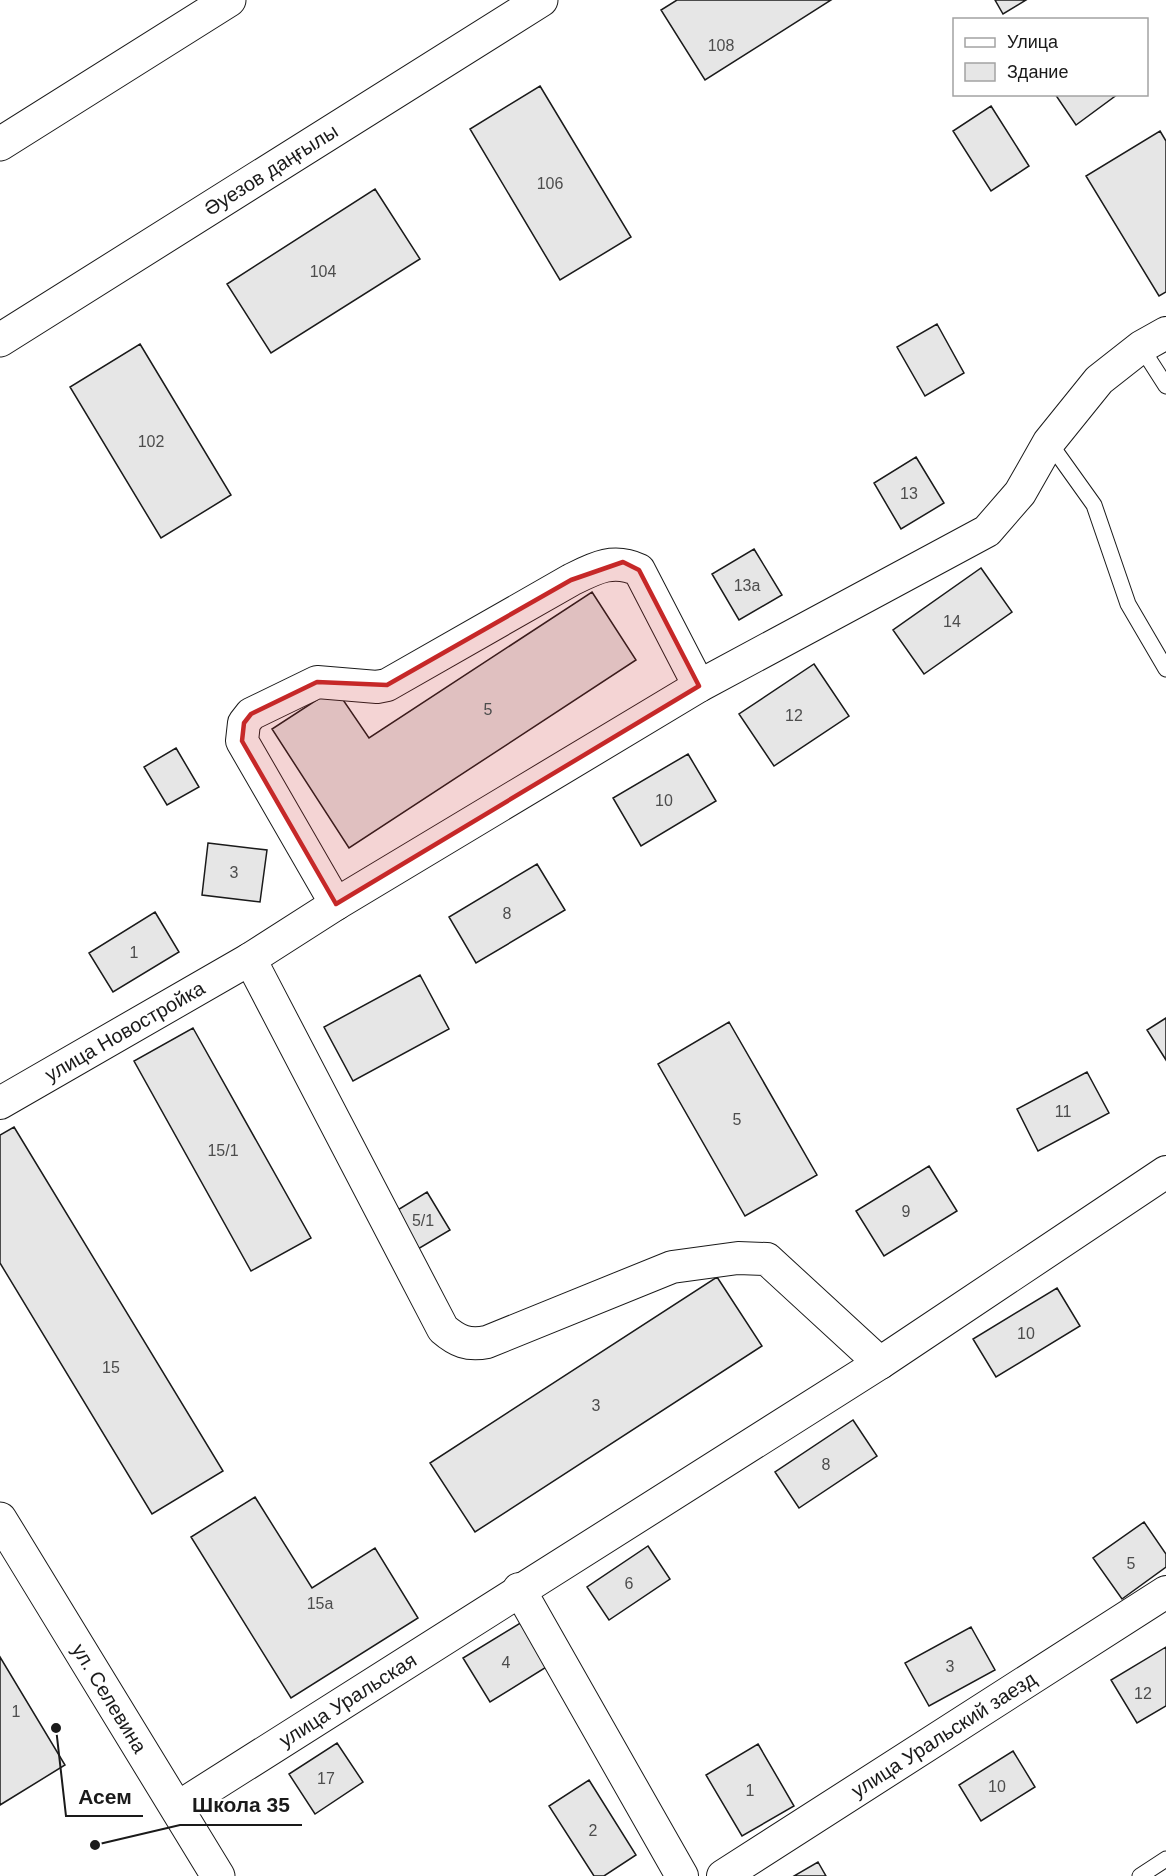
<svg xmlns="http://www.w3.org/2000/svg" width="1166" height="1876" viewBox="0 0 1166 1876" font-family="Arial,sans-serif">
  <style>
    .building { fill: #e6e6e6; stroke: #1a1a1a; stroke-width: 1.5 }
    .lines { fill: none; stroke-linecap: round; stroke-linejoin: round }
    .lane-casing { stroke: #1a1a1a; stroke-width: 17 }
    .street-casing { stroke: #1a1a1a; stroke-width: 34 }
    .secondary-casing { stroke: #1a1a1a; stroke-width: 35 }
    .lane { stroke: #fff; stroke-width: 15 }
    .street { stroke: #fff; stroke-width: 32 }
    .secondary { stroke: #fff; stroke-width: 33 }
    .marked { fill: #c62828; fill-opacity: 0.2; stroke: #c62828; stroke-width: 4.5; stroke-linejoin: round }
    .labels { text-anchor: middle; stroke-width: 4.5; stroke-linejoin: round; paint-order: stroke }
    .number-label { font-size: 16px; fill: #4d4d4d }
    .street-label { font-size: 20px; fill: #1a1a1a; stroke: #fff }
    .leader { fill: none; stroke: #1a1a1a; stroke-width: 2 }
    .callout-dot { fill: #1a1a1a; stroke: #fff; stroke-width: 2 }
    .callout-label { font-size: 21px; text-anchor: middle; font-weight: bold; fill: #1a1a1a; stroke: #fff; stroke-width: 4.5; stroke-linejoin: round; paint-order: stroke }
  </style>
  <rect width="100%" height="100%" fill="#fff"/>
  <path class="building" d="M 677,0 L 831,0 L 705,80 L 661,10 Z
    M 995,0 L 1026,0 L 1003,14 Z
    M 540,86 L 631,237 L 560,280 L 470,129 Z
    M 1055,94 L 1118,94 L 1076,125 Z
    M 991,106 L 1029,166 L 991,191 L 953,131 Z
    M 1160,131 L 1166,141 L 1166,292 L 1159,296 L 1086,176 Z
    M 375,189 L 420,259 L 271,353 L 227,284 Z
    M 937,324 L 964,373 L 925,396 L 897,347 Z
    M 140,344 L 231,495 L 161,538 L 70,387 Z
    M 916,457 L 944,503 L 901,529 L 874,483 Z
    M 754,549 L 782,595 L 739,620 L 712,574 Z
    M 981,568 L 1012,612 L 924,674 L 893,630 Z
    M 592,592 L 636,660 L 349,848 L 272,729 L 335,688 L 369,738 Z
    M 814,664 L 849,716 L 774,766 L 739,714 Z
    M 176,748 L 199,787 L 167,805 L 144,767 Z
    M 688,754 L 716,801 L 641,846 L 613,798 Z
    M 208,843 L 267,850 L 260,902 L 202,895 Z
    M 537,864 L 565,910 L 476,963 L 449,917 Z
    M 155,912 L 179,952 L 113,992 L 89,953 Z
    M 420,975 L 449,1029 L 353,1081 L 324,1027 Z
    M 1166,1018 L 1166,1060 L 1147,1030 Z
    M 729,1022 L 817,1175 L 745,1216 L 658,1064 Z
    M 193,1028 L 311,1238 L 251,1271 L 134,1061 Z
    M 1087,1072 L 1109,1113 L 1038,1151 L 1017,1109 Z
    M 14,1127 L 223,1471 L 152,1514 L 0,1263 L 0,1135 Z
    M 929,1166 L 957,1211 L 884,1256 L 856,1211 Z
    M 427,1192 L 450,1230 L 418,1249 L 396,1211 Z
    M 717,1277 L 762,1346 L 475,1532 L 430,1463 Z
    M 1057,1288 L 1080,1326 L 996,1377 L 973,1339 Z
    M 853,1420 L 877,1456 L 799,1508 L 775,1472 Z
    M 255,1497 L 312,1588 L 375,1548 L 418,1618 L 291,1698 L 191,1537 Z
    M 1144,1522 L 1166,1554 L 1166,1567 L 1122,1599 L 1093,1558 Z
    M 648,1546 L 670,1579 L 609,1620 L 587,1587 Z
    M 522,1622 L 548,1666 L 490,1702 L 463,1658 Z
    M 971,1627 L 995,1670 L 929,1706 L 905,1663 Z
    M 1166,1647 L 1166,1706 L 1137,1723 L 1111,1680 Z
    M 0,1657 L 65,1765 L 0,1805 Z
    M 337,1743 L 363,1782 L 315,1814 L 289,1774 Z
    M 758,1744 L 794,1806 L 742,1836 L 706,1775 Z
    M 1013,1751 L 1035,1787 L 981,1821 L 959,1785 Z
    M 589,1780 L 636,1855 L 604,1876 L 594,1876 L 549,1806 Z
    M 818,1862 L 826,1876 L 794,1876 Z"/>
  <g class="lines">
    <g class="lane-casing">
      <path id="lane" d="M 1141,347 L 1166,386
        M 1049,442 L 1094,505 L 1128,604 L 1166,669
        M 1140,1876 L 1166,1859"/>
    </g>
    <g class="street-casing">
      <g id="street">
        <path d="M 336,904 L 242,741 L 244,723 L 251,714 L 317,682 L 377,687 L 387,685 L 571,580 C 595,568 613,558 639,570 L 699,686"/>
        <path d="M 250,959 L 443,1329 C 457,1341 468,1346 487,1342 L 672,1267 L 738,1258 L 767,1259 L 880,1363"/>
        <path id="s1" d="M 0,1103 L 250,959 L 336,904 L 699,686 L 987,531 L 1020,493 L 1049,442 L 1099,380 L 1141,347 L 1166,333"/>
        <path d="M 519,1589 L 682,1876"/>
        <path id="s2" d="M 177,1808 L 880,1363 L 1166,1172"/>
        <path id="s3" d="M 723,1876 L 1166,1592"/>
      </g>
    </g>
    <g class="secondary-casing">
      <g id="secondary">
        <path d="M 0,144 L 229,0"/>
        <path id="s4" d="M 0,340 L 541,0"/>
        <path id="s5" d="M 0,1519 L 218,1876"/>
      </g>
    </g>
    <use href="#lane" class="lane"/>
    <use href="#street" class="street"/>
    <use href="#secondary" class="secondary"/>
  </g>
  <path class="marked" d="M 623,562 L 639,570 L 699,686 L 336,904 L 242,741 L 244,723 L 251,714 L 317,682 L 387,685 L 571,580 Z"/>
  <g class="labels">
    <g class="number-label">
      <text x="721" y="51">108</text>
      <text x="550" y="189">106</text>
      <text x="323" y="277">104</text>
      <text x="151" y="447">102</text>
      <text x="909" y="499">13</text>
      <text x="747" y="591">13а</text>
      <text x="952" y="627">14</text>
      <text x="488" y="715">5</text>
      <text x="794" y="721">12</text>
      <text x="664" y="806">10</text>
      <text x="234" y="878">3</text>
      <text x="507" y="919">8</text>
      <text x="134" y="958">1</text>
      <text x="1063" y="1117">11</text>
      <text x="737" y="1125">5</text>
      <text x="223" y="1156">15/1</text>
      <text x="906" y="1217">9</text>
      <text x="423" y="1226">5/1</text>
      <text x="1026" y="1339">10</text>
      <text x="111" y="1373">15</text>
      <text x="596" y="1411">3</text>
      <text x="826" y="1470">8</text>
      <text x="1131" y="1569">5</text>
      <text x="629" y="1589">6</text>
      <text x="320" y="1609">15а</text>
      <text x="506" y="1668">4</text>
      <text x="950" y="1672">3</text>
      <text x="1143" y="1699">12</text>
      <text x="16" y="1717">1</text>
      <text x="326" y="1784">17</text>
      <text x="997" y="1792">10</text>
      <text x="750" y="1796">1</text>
      <text x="593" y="1836">2</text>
    </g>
    <g class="street-label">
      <text dy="7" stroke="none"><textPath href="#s4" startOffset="320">Әуезов даңғылы</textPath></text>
      <text dy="7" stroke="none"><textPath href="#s1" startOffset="144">улица Новостройка</textPath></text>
      <text dy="7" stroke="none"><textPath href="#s5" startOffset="210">ул. Селевина</textPath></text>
      <text dy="7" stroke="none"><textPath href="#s2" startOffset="202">улица Уральская</textPath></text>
      <text dy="7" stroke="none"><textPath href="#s3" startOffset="262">улица Уральский заезд</textPath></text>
    </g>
  </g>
  <path class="leader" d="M56 1728L66 1816H143M95 1845L180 1825H302"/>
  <g class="callout-dot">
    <circle cx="56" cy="1728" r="6"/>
    <circle cx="95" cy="1845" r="6"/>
  </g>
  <g class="callout-label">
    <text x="105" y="1804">Асем</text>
    <text x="241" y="1812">Школа 35</text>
  </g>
  <rect x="953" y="18" width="195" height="78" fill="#ffffff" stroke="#a3a3a3" stroke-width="1.5"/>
  <rect x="965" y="38" width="30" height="9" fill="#ffffff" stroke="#a3a3a3" stroke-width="1.5"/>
  <text x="1007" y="48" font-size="18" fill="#1a1a1a">Улица</text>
  <rect x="965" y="63" width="30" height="18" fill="#e6e6e6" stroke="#a3a3a3" stroke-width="1.5"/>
  <text x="1007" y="78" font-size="18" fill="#1a1a1a">Здание</text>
</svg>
